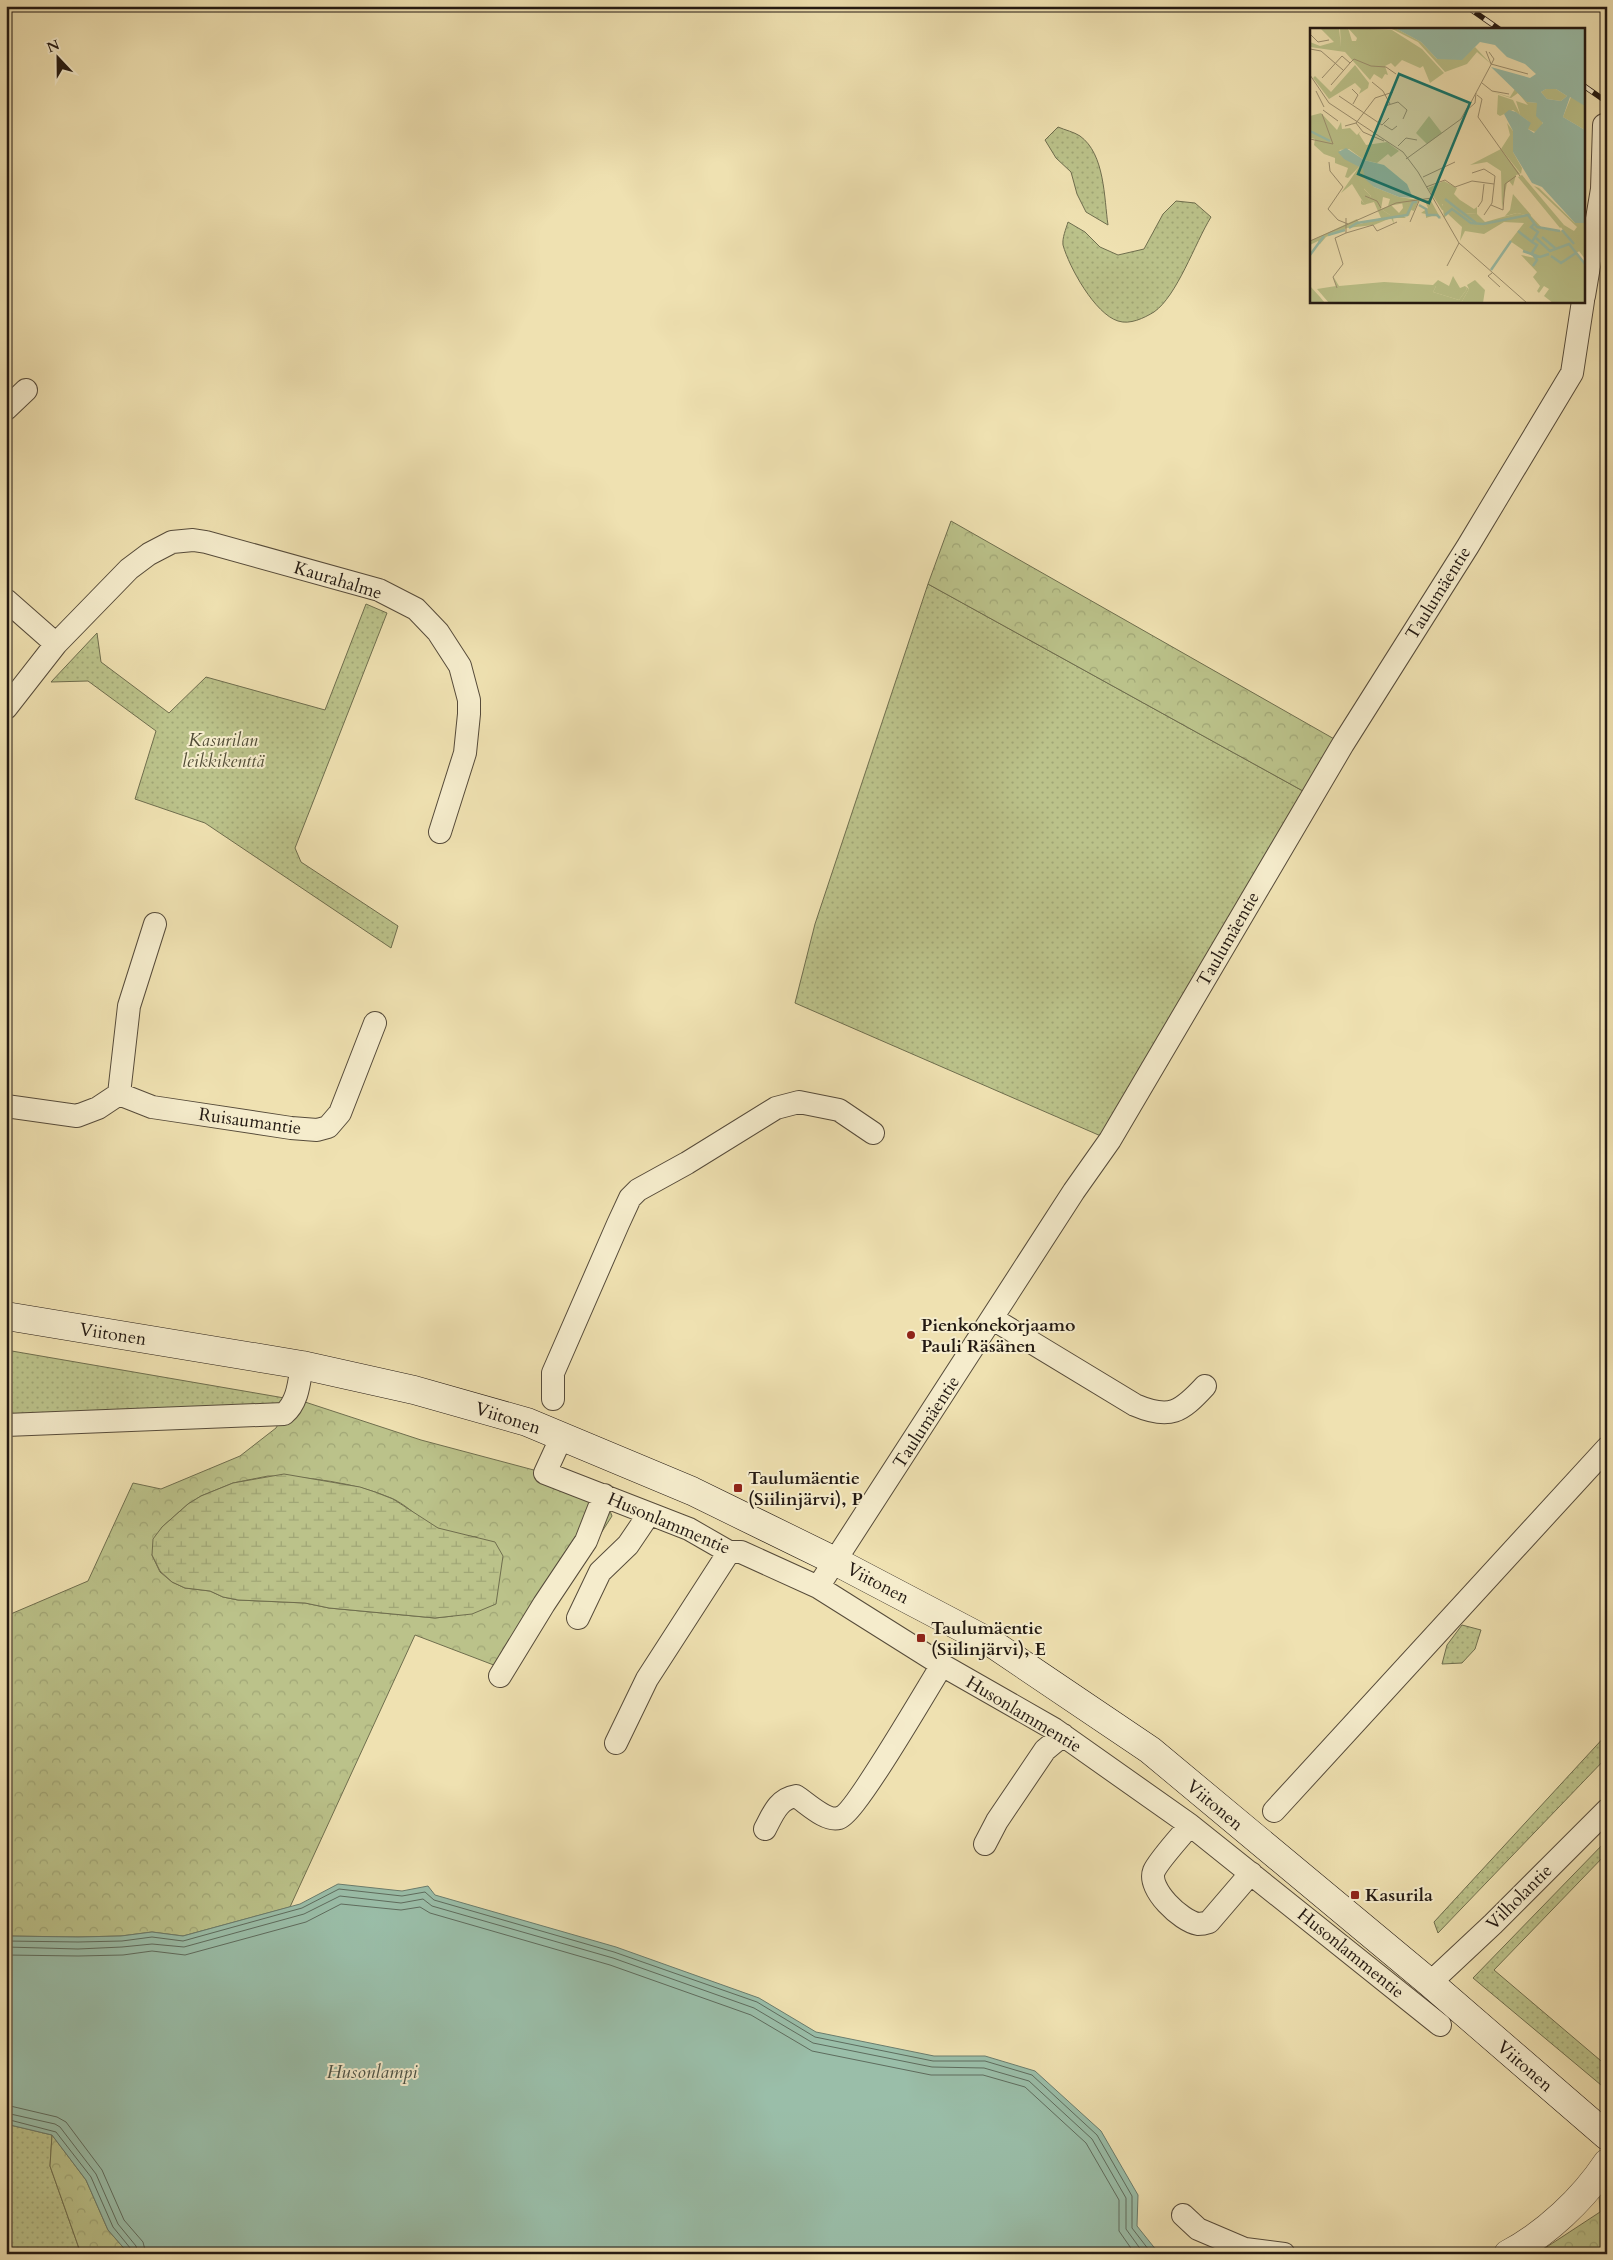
<svg xmlns="http://www.w3.org/2000/svg" width="1613" height="2260" viewBox="0 0 1613 2260" font-family="Cardo,serif">
  <style>
    .green { fill: url(#green-dots); stroke: #6f6e4e }
    .forest { fill: url(#forest-crowns); stroke: #6f6e4e; fill-rule: evenodd }
    .wetland { fill: url(#wetland-marsh); stroke: #6f6e4e }
    .water { fill: #9abea9; stroke: #6a7c6d }
    .lines { fill: none; stroke-linecap: round; stroke-linejoin: round }
    .shore { stroke: #5e6c5e; stroke-width: 1 }
    .minor-casing { stroke: #564b3a; stroke-width: 24 }
    .tertiary-casing { stroke: #564b3a; stroke-width: 29 }
    .secondary-casing { stroke: #231912; stroke-width: 29 }
    .minor { stroke: #f5eccc; stroke-width: 22 }
    .tertiary { stroke: #f5eccc; stroke-width: 28 }
    .secondary { stroke: #f5eccc; stroke-width: 28 }
    .rail-casing { stroke: #231912; stroke-width: 5.5 }
    .rail { stroke: #f5eccc; stroke-width: 4; stroke-dasharray: 11; stroke-linecap: butt }
    .poi-dot { fill: #8f2418; stroke: #f5eccc; stroke-width: 2 }
    .labels { text-anchor: middle; stroke-width: 4; stroke-linejoin: round; paint-order: stroke }
    .street-label { font-size: 18px; fill: #231912; stroke: #f5eccc }
    .park-label { font-size: 18px; font-style: italic; fill: #514c36; stroke: #f5eccc }
    .poi-label { font-size: 18px; font-weight: bold; fill: #231912; stroke: #f5eccc; text-anchor: start }
    .water-label { font-size: 19px; font-style: italic; fill: #4d5347; stroke: #f5eccc }
    .inset-river { fill: none; stroke: #9abea9; stroke-width: 2.5 }
    .inset-road { fill: none; stroke: #9d9171; stroke-width: 1 }
    .view { fill: #0f766e; fill-opacity: 0.15; stroke: #0f766e; stroke-width: 2.5 }
    .inset-edge { fill: none; stroke: #231912; stroke-width: 2.5 }
  </style>
  <defs>
    <pattern id="green-dots" width="8" height="8" patternUnits="userSpaceOnUse" patternTransform="scale(1.25)"><rect width="8" height="8" fill="#bbc28a"/><path d="M2 2h.1M6 6h.1" fill="none" stroke="#a0a676" stroke-width="1.8" stroke-linecap="round"/></pattern>
    <pattern id="forest-crowns" width="20" height="18" patternUnits="userSpaceOnUse" patternTransform="scale(1.25)"><rect width="20" height="18" fill="#bbc28a"/><path d="M2 6a3 3 0 1 1 6 0M12 15a3 3 0 1 1 6 0" fill="none" stroke="#a0a676"/></pattern>
    <pattern id="wetland-marsh" width="20" height="14" patternUnits="userSpaceOnUse" patternTransform="scale(1.25)"><rect width="20" height="14" fill="#bbc28a"/><path d="M1 5h8M5 5V1M11 12h8M15 12V8" fill="none" stroke="#a0a676"/></pattern>
  </defs>
  <rect width="100%" height="100%" fill="#efe1b1"/>
  <filter id="stains"><feTurbulence type="fractalNoise" baseFrequency=".004" numOctaves="4"/><feColorMatrix values="0 0 0 0 .2 0 0 0 0 .09 0 0 0 0 .02 0 0 0 .5 -.17"/></filter>
  <radialGradient id="worn" r=".72"><stop offset=".6" stop-color="#630" stop-opacity="0"/><stop offset="1" stop-color="#630" stop-opacity=".3"/></radialGradient>
  <path class="green" d="M 1058,127 C 1065,130 1074,132 1080,136 C 1105,154 1104,198 1108,225 L 1086,212 L 1077,194 L 1071,172 L 1056,158 L 1045,140 Z
    M 1176,201 L 1195,203 L 1211,217 C 1195,243 1177,296 1154,312 C 1144,318 1130,325 1118,321 C 1095,314 1069,267 1063,245 C 1062,238 1066,229 1068,222 L 1085,232 L 1100,247 L 1118,255 L 1144,249 L 1163,214 Z
    M 928,584 L 1312,796 L 1110,1140 L 795,1003 L 815,924 Z
    M 366,604 L 387,613 L 295,848 L 301,862 L 398,926 L 391,948 L 205,823 L 135,799 L 156,731 L 88,681 L 51,682 L 97,633 L 101,662 L 169,713 L 206,677 L 325,710 Z
    M 6,1350 L 296,1400 L 290,1409 L 6,1425 Z
    M 1462,1625 L 1481,1630 L 1475,1649 L 1462,1663 L 1442,1664 L 1447,1645 Z
    M 1607,1734 L 1607,1757 L 1438,1933 L 1434,1922 Z
    M 1607,1840 L 1607,1853 L 1494,1970 L 1607,2066 L 1607,2090 L 1473,1978 Z
    M 6,2124 L 52,2135 L 50,2166 L 81,2254 L 6,2254 Z"/>
  <path class="forest" d="M 951,521 L 1343,744 L 1312,796 L 928,584 Z
    M 305,1402 L 421,1440 L 545,1473 L 604,1495 L 612,1516 L 512,1672 L 415,1635 L 290,1907 L 183,1936 L 152,1932 L 121,1936 L 78,1937 L 6,1936 L 6,1616 L 88,1581 L 133,1483 L 161,1489 L 240,1456 L 276,1428 L 284,1414 ZM 268,1476 C 305,1476 357,1483 391,1498 C 405,1504 414,1514 426,1522 C 442,1532 459,1535 477,1537 L 453,1616 L 435,1618 L 329,1608 L 305,1603 L 238,1600 L 223,1597 L 210,1591 L 185,1588 L 172,1582 L 160,1572 L 152,1555 L 162,1527 L 188,1504 L 201,1496 L 233,1483 Z
    M 52,2135 L 86,2180 L 108,2230 L 129,2254 L 81,2254 L 50,2166 Z
    M 1598,2176 L 1607,2184 L 1607,2254 L 1536,2254 L 1600,2212 Z"/>
  <path class="wetland" d="M 284,1474 L 360,1487 L 375,1492 L 393,1499 L 438,1528 L 495,1542 L 503,1556 L 496,1604 L 472,1614 L 435,1618 L 329,1608 L 305,1603 L 238,1600 L 223,1597 L 210,1591 L 185,1588 L 172,1582 L 160,1571 L 152,1555 L 153,1539 L 162,1527 L 188,1504 L 201,1496 L 233,1483 Z"/>
  <path class="water" d="M 338,1884 L 402,1891 L 428,1886 L 435,1895 L 616,1947 L 759,1998 L 816,2032 L 934,2056 L 985,2056 L 1035,2071 L 1101,2131 L 1138,2195 L 1137,2226 L 1157,2251 L 1230,2254 L 129,2254 L 108,2230 L 86,2180 L 52,2135 L 6,2124 L 6,1936 L 78,1937 L 121,1936 L 152,1932 L 183,1936 L 300,1904 Z"/>
  <g class="lines">
    <path class="shore" d="M 6,1941 L 78,1942 L 122,1941 L 152,1937 L 183,1941 L 302,1908 L 339,1889 L 402,1896 L 425,1892 L 434,1900 L 614,1952 L 757,2002 L 815,2037 L 933,2061 L 985,2061 L 1032,2075 L 1097,2135 L 1132,2196 L 1132,2228 L 1152,2254
      M 6,1947 L 78,1949 L 122,1947 L 152,1944 L 184,1947 L 304,1914 L 340,1896 L 401,1903 L 423,1899 L 432,1906 L 613,1958 L 754,2008 L 813,2043 L 932,2067 L 984,2068 L 1029,2081 L 1092,2139 L 1126,2198 L 1126,2229 L 1144,2254
      M 6,1955 L 78,1956 L 123,1955 L 152,1951 L 185,1955 L 306,1922 L 341,1904 L 401,1910 L 420,1907 L 430,1913 L 610,1965 L 751,2015 L 812,2051 L 931,2075 L 983,2075 L 1025,2087 L 1086,2143 L 1119,2200 L 1119,2231 L 1135,2254
      M 6,2105 L 57,2117 L 66,2122 L 102,2170 L 124,2220 L 143,2242 L 146,2254
      M 6,2113 L 55,2124 L 60,2127 L 96,2174 L 118,2224 L 136,2246 L 138,2254
      M 6,2119 L 56,2132 L 91,2177 L 113,2227 L 131,2249 L 132,2254"/>
    <g class="minor-casing">
      <path id="minor" d="M 1584,296 L 1602,189 L 1604,125
        M 6,409 L 26,390
        M 6,600 L 56,644
        M 6,708 L 56,644 L 129,569 L 149,554 L 172,542 L 193,540 L 206,542 L 379,590 L 416,609 L 438,632 L 460,666 L 469,700 L 469,714 L 465,753 L 440,832
        M 119,1094 L 152,1107 L 291,1128 L 317,1130 L 328,1127 L 340,1113 L 375,1023
        M 6,1106 L 77,1116 L 98,1108 L 119,1094 L 129,1006 L 155,924
        M 993,1319 L 1135,1405 C 1170,1420 1181,1412 1205,1386
        M 553,1399 L 553,1373 L 618,1224 L 630,1198 L 638,1190 L 687,1163 L 776,1108 L 799,1102 L 839,1110 L 873,1133
        M 6,1425 L 284,1414 C 298,1402 299,1383 302,1365
        M 562,1436 L 545,1473 L 689,1529 L 729,1552 L 741,1552 L 818,1587 L 942,1665 L 1054,1729 L 1190,1825 L 1440,2025
        M 818,1587 L 1074,1191 L 1110,1140 L 1343,744 L 1468,546 L 1572,373 L 1583,301
        M 578,1618 L 600,1572 L 628,1545 L 649,1514
        M 500,1676 L 544,1604 L 586,1541 L 604,1495
        M 616,1743 L 647,1679 L 729,1552
        M 1274,1811 L 1607,1448
        M 1190,1825 C 1182,1835 1158,1861 1154,1871 C 1147,1889 1181,1921 1198,1924 C 1201,1924 1206,1923 1209,1922 L 1251,1873
        M 765,1829 C 773,1814 778,1799 796,1796 C 807,1803 826,1822 839,1818 C 855,1814 928,1687 942,1665
        M 985,1844 L 997,1821 L 1045,1750 L 1063,1735
        M 1430,1983 L 1493,1924 L 1607,1810
        M 1183,2215 L 1198,2229 L 1245,2249 L 1284,2254"/>
    </g>
    <g class="tertiary-casing">
      <path id="tertiary" d="M 1508,2254 C 1546,2234 1583,2199 1607,2163"/>
    </g>
    <g class="secondary-casing">
      <path id="secondary" d="M 6,1316 L 302,1365 L 414,1390 L 527,1422 L 692,1491 L 835,1561 L 993,1644 L 1150,1750 L 1430,1983 L 1607,2136"/>
    </g>
    <use href="#minor" class="minor"/>
    <use href="#tertiary" class="tertiary"/>
    <use href="#secondary" class="secondary"/>
    <g class="rail-casing">
      <path id="rail" d="M 1466,6 L 1499,29
        M 1584,86 L 1607,102"/>
    </g>
    <use href="#rail" class="rail"/>
  </g>
  <g class="poi-dot">
    <circle cx="911" cy="1335" r="5"/>
    <rect x="733" y="1483" width="10" height="10" rx="2.5"/>
    <rect x="916" y="1633" width="10" height="10" rx="2.5"/>
    <rect x="1350" y="1890" width="10" height="10" rx="2.5"/>
  </g>
  <g class="labels">
    <g class="street-label">
      <text transform="translate(338 580) rotate(17)" y="6">Kaurahalme</text>
      <text transform="translate(1438 593) rotate(-58)" y="6">Taulumäentie</text>
      <text transform="translate(1228 939) rotate(-60)" y="6">Taulumäentie</text>
      <text transform="translate(250 1121) rotate(8)" y="6">Ruisaumantie</text>
      <text transform="translate(113 1334) rotate(9)" y="6">Viitonen</text>
      <text transform="translate(508 1418) rotate(18)" y="6">Viitonen</text>
      <text transform="translate(926 1422) rotate(-57)" y="6">Taulumäentie</text>
      <text transform="translate(669 1523) rotate(23)" y="6">Husonlammentie</text>
      <text transform="translate(878 1583) rotate(28)" y="6">Viitonen</text>
      <text transform="translate(1024 1714) rotate(31)" y="6">Husonlammentie</text>
      <text transform="translate(1215 1805) rotate(40)" y="6">Viitonen</text>
      <text transform="translate(1519 1897) rotate(-45)" y="6">Vilholantie</text>
      <text transform="translate(1351 1953) rotate(39)" y="6">Husonlammentie</text>
      <text transform="translate(1525 2066) rotate(41)" y="6">Viitonen</text>
    </g>
    <g class="park-label">
      <text x="223" y="746">Kasurilan<tspan x="223" dy="21">leikkikenttä</tspan></text>
    </g>
    <g class="poi-label">
      <text x="921" y="1331">Pienkonekorjaamo<tspan x="921" dy="21">Pauli Räsänen</tspan></text>
      <text x="748" y="1484">Taulumäentie<tspan x="748" dy="21">(Siilinjärvi), P</tspan></text>
      <text x="931" y="1634">Taulumäentie<tspan x="931" dy="21">(Siilinjärvi), E</tspan></text>
      <text x="1365" y="1901">Kasurila</text>
    </g>
    <g class="water-label">
      <text x="372" y="2078">Husonlampi</text>
    </g>
  </g>
  <g transform="translate(1310 28)">
    <rect width="275" height="275" fill="#efe1b1"/>
    <path d="M 119,88 L 132,105 L 117,116 L 106,105 ZM 191,121 L 210,146 L 206,147 L 203,158 L 199,153 L 197,155 L 192,180 L 191,143 L 177,134 L 160,137 ZM 49,139 L 53,141 L 54,161 L 61,168 L 55,177 L 42,156 L 31,165 ZM 212,147 L 254,197 L 250,200 L 208,149 ZM 134,153 L 147,160 L 144,166 L 150,172 L 164,181 L 167,179 L 167,186 L 154,185 L 143,176 L 132,176 L 135,183 L 132,182 L 118,160 ZM 203,166 L 221,187 L 221,188 L 207,185 L 195,188 L 200,182 ZM 102,173 L 97,187 L 80,187 L 71,181 L 81,177 L 89,185 L 93,180 L 92,174 ZM 143,248 L 150,260 L 155,258 L 157,261 L 149,272 L 123,264 L 126,258 L 139,258 ZM 165,252 L 175,262 L 173,275 L 151,275 L 159,261 L 157,257 Z" fill="#bbc28a"/>
    <path d="M 10,0 L 29,0 L 31,19 L 30,0 L 38,0 L 42,13 L 46,13 L 47,10 L 38,0 L 82,2 L 112,21 L 134,45 L 120,55 L 113,38 L 110,40 L 92,32 L 85,39 L 81,35 L 75,38 L 78,47 L 75,46 L 72,51 L 64,46 L 60,52 L 35,24 L 0,19 L 0,14 L 10,18 L 24,14 ZM 80,0 L 87,1 L 111,14 L 127,31 L 154,28 L 165,19 L 181,36 L 167,24 L 157,36 L 135,44 L 108,14 ZM 45,37 L 59,55 L 58,60 L 49,66 L 51,61 L 45,55 L 19,71 L 3,50 L 5,48 L 21,64 ZM 205,61 L 211,65 L 217,74 L 227,75 L 233,97 L 225,104 L 218,101 L 218,93 L 203,82 L 190,88 L 187,86 L 188,67 L 203,72 L 210,86 L 206,73 L 218,77 L 208,65 L 201,70 L 180,63 L 200,69 ZM 236,61 L 246,61 L 257,68 L 251,73 L 237,71 L 231,64 ZM 261,69 L 275,77 L 275,102 L 253,89 ZM 11,85 L 27,102 L 31,94 L 32,101 L 40,100 L 47,107 L 51,103 L 49,106 L 56,117 L 77,114 L 89,123 L 81,129 L 78,126 L 67,135 L 54,132 L 39,121 L 29,122 L 49,139 L 38,150 L 35,149 L 38,140 L 25,135 L 25,130 L 14,126 L 4,117 L 5,111 L 0,110 L 0,88 ZM 197,95 L 203,103 L 203,124 L 212,140 L 211,146 L 191,121 L 200,107 ZM 53,141 L 64,159 L 89,169 L 109,172 L 104,183 L 101,182 L 99,188 L 95,186 L 101,174 L 78,178 L 80,171 L 73,169 L 71,181 L 80,187 L 89,185 L 96,190 L 83,190 L 84,196 L 81,190 L 64,197 L 37,200 L 16,209 L 10,216 L 8,213 L 0,217 L 0,213 L 47,191 L 50,196 L 71,190 L 64,174 L 53,177 L 51,176 L 51,172 L 55,176 L 61,168 L 46,152 L 52,148 ZM 224,158 L 229,160 L 265,195 L 275,195 L 275,231 L 250,198 L 254,197 L 264,203 L 267,199 ZM 137,166 L 143,171 L 143,176 L 154,185 L 167,186 L 175,194 L 207,185 L 221,188 L 233,201 L 249,203 L 275,236 L 275,275 L 243,275 L 234,268 L 239,261 L 234,258 L 229,265 L 227,263 L 230,258 L 223,249 L 227,244 L 211,227 L 225,230 L 200,213 L 214,195 L 194,194 L 174,206 L 155,203 L 150,213 L 152,199 L 138,186 L 134,190 L 132,171 ZM 120,171 L 131,191 L 125,187 L 116,190 L 116,186 L 111,185 L 118,180 L 115,173 ZM 23,248 L 29,258 L 74,254 L 123,257 L 128,252 L 139,258 L 126,258 L 123,264 L 149,272 L 157,261 L 155,258 L 159,261 L 151,275 L 19,275 L 7,261 L 26,258 ZM 0,258 L 10,269 L 15,275 L 0,275 Z" fill="#bbc28a"/>
    <path d="M 224,196 L 235,202 L 258,203 L 265,209 L 275,212 L 275,220 L 266,225 L 259,217 L 225,234 L 222,225 L 227,217 L 222,214 L 227,205 L 221,199 ZM 243,247 L 264,259 L 275,251 L 275,275 L 251,275 L 246,262 L 236,256 Z" fill="#bbc28a"/>
    <path d="M 85,0 L 275,0 L 275,78 L 260,69 L 253,89 L 275,102 L 275,195 L 265,195 L 232,159 L 222,155 L 203,124 L 203,103 L 194,86 L 199,82 L 206,84 L 221,95 L 218,101 L 224,105 L 233,95 L 226,88 L 227,75 L 217,74 L 181,39 L 220,50 L 226,46 L 215,36 L 197,29 L 185,17 L 170,14 L 152,32 L 127,31 L 111,14 ZM 236,61 L 246,61 L 257,68 L 251,73 L 237,71 L 231,64 ZM 36,120 L 54,132 L 74,137 L 97,156 L 103,170 L 89,169 L 64,159 L 55,151 L 53,141 L 34,131 L 28,124 Z" fill="#9abea9" fill-rule="evenodd"/>
    <path class="inset-river" d="M 0,103 L 20,113M 135,171 L 166,195M 109,177 L 116,181 L 117,187 L 127,187 L 130,190M 135,187 L 142,181 L 161,195 L 173,196 L 218,187 L 227,199 L 250,203M 39,200 L 47,195 L 97,187 L 103,174 L 107,174M 252,202 L 264,216M 208,203 L 222,214 L 228,204 L 221,199 L 224,196M 18,207 L 35,202M 232,209 L 245,220M 226,210 L 240,223 L 259,216 L 275,236M 222,214 L 227,217 L 222,225 L 227,232 L 223,238M 213,223 L 230,229 L 239,226M 0,227 L 14,208M 241,228 L 251,235 L 266,225M 181,242 L 201,213"/>
    <path class="inset-road" d="M 1,7 L 8,14 L 19,12M 0,21 L 11,23 L 33,42M 176,23 L 181,36 L 218,46M 40,35 L 44,31 L 61,38 L 76,39 L 86,46M 0,47 L 19,75 L 93,124 L 108,144 L 149,215 L 217,275M 12,50 L 32,28 L 40,35 L 21,57M 62,54 L 73,63 L 80,76M 172,55 L 182,63 L 199,66M 42,61 L 48,67 L 43,76M 6,63 L 14,79M 167,67 L 172,71 L 168,89 L 210,148M 29,68 L 72,97 L 79,90M 75,78 L 88,74 L 97,82 L 93,91M 159,78 L 184,31 L 179,24M 13,82 L 28,93M 156,83 L 165,75 L 166,65M 46,95 L 53,104 L 74,113M 74,97 L 82,102 L 87,98M 35,98 L 46,95 L 65,70 L 83,64M 0,111 L 23,116 L 12,86M 88,118 L 96,110 L 107,112M 96,131 L 151,91 L 157,80M 19,134 L 20,143 L 33,159 L 18,181 L 28,192 L 38,196M 162,145 L 174,141 L 185,148 L 182,175 L 174,187M 113,149 L 145,134M 116,159 L 135,152 L 145,159 L 162,153 L 184,156M 55,168 L 67,173 L 71,180M 181,177 L 193,182 L 195,156 L 206,148M 168,179 L 172,173 L 174,156M 36,190 L 36,205 L 63,197 L 67,203 L 87,194M 100,194 L 109,173M 0,213 L 86,175 L 122,170M 137,238 L 149,215M 182,245 L 178,248 L 190,259M 27,260 L 23,249 L 33,236 L 25,210 L 36,205"/>
    <path class="view" d="M 89,46 L 160,75 L 119,175 L 48,146 Z"/>
    <rect width="275" height="275" class="inset-edge"/>
  </g>
  <rect width="1613" height="2260" fill="none" stroke="#efe1b1" stroke-width="25"/>
  <rect x="8" y="8" width="1598" height="2245" fill="none" stroke="#231912" stroke-width="2.5"/>
  <rect x="12" y="12" width="1588" height="2235" fill="none" stroke="#231912"/>
  <g transform="translate(58 58) rotate(338)" stroke="#f5eccc" stroke-width="4" paint-order="stroke">
  <path d="M0-4L9 19L0 12L-9 19Z" fill="#231912"/>
  <text y="-8" font-size="14" font-weight="bold" text-anchor="middle" fill="#231912">N</text>
  </g>
  <rect width="100%" height="100%" filter="url(#stains)"/>
  <rect width="100%" height="100%" fill="url(#worn)"/>
</svg>
